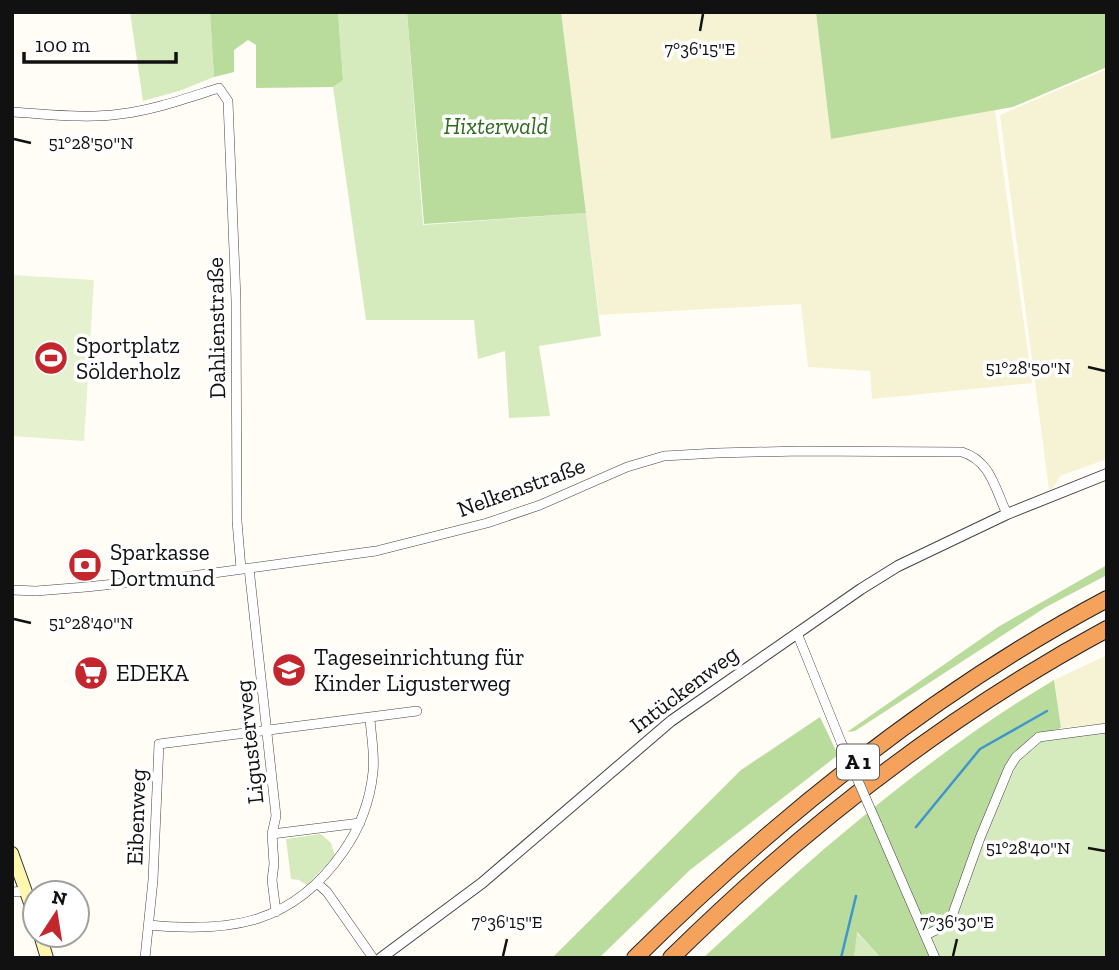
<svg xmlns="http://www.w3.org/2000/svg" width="1119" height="970" viewBox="0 0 1119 970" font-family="'Zilla Slab',serif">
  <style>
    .farmland { fill: #f6f3d4 }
    .green { fill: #d5ebbd }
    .forest { fill: #b9dc9c }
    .pitch { fill: #e6f2cf }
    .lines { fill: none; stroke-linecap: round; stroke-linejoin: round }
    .stream { stroke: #3f96cf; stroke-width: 2.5 }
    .minor-casing { stroke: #444; stroke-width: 10 }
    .tertiary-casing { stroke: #444; stroke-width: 12 }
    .secondary-casing { stroke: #333; stroke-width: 14 }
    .motorway-casing { stroke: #222; stroke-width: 18 }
    .minor { stroke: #fff; stroke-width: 9 }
    .tertiary { stroke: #fff; stroke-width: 10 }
    .secondary { stroke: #fff6b0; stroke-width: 12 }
    .motorway { stroke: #f5a25d; stroke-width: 16 }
    .minor-bridge-casing { stroke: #444; stroke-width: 10; stroke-linecap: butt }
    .minor-bridge { stroke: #fff; stroke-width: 9 }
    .ticks { fill: none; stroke: #111; stroke-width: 2.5 }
    .labels { text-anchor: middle; stroke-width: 7; stroke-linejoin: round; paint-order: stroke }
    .shield { fill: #fff; stroke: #585858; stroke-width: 2 }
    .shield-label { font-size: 21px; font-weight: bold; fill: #111 }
    .park-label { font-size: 23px; font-style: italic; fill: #2f6b1f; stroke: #fff }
    .street-label { font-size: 23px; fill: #111; stroke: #fff }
    .poi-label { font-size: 23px; fill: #111; stroke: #fff; text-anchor: start }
    .ticks-label { font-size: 18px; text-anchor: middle; fill: #111; stroke: #fff; stroke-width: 7; stroke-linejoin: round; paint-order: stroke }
  </style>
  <rect width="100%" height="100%" fill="#fffdf5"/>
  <path class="farmland" d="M 561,12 L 816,12 L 831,139 L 995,110 L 1032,383 L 872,399 L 870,371 L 808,367 L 801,304 L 599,315 Z
    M 1107,69 L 1107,459 L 1060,476 L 1053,488 L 1049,490 L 1000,115 Z
    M 1107,655 L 1107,724 L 1061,728 L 1054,680 Z"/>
  <path class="green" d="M 130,12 L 210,12 L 214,77 L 179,91 L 143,101 Z
    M 338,12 L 407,12 L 423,225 L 586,213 L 601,336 L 539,346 L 550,416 L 509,418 L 505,351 L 478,359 L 474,320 L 366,320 L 333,87 L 343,79 Z
    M 1107,732 L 1107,958 L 938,958 L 929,935 L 952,925 L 983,840 L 1019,759 L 1041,741 L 1051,738 Z
    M 321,834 L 331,843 L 335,856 L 307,885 L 299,880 L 291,879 L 286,839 Z
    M 856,932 L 881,958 L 854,958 Z"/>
  <path class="forest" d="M 210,12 L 338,12 L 343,80 L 333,87 L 256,88 L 256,45 L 248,40 L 234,50 L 234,72 L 214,77 Z
    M 407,12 L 561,12 L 586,213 L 424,224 Z
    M 816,12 L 1107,12 L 1107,67 L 1013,107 L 831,139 Z
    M 1107,565 L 1107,575 L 1046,607 L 855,731 L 847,732 L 998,627 Z
    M 1054,680 L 1061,728 C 1032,736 1023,743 1005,767 L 945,923 L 922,934 L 932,958 L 881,958 L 857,932 L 854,958 L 703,958 C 813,856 925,757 1054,680 Z
    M 820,717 L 838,755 L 690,870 L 599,958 L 552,958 L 741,770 Z"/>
  <path class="pitch" d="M 12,275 L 94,280 L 84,441 L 12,436 Z"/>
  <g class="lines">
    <path class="stream" d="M 916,827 L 980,749 L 1047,711
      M 841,958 L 856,896"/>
    <g class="minor-casing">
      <path id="minor" d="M 12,112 C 48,114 85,119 120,114 C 154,110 187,98 219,88 L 228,101 L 236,300 L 237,521 L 241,569
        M 249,568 L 276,816 L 272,834 L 274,864 L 272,880 L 276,912
        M 12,590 L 36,591 L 86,587 L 192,576 L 376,551 L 487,523 L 540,505 L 627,467 L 664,456 L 717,453 L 800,451 L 962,452 C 991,461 995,489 1007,514
        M 797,633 L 841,742
        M 877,824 L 935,958
        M 272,834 L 360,823
        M 318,884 L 327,892 L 373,958
        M 12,892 L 26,891
        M 149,925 C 231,933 293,924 343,852 C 360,828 370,801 373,772 C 375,754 371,736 370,718
        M 926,935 L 946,925 L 951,919 L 980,838 L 1009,768 L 1016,757 L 1039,737 L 1107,728
        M 145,958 L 153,880 L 159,744 L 417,711"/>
    </g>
    <g class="tertiary-casing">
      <path id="tertiary" d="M 381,958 L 482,883 L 671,721 L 861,589 L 898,566 L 1007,514 L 1107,474"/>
    </g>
    <g class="secondary-casing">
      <path id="secondary" d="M 12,853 L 35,917
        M 40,935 L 47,958"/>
    </g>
    <g class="motorway-casing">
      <path id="motorway" d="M 635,958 C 776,819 932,692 1107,599
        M 671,958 C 801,830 947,715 1107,629"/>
    </g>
    <use href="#minor" class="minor"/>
    <use href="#tertiary" class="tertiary"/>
    <use href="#secondary" class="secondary"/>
    <use href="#motorway" class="motorway"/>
    <g class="minor-bridge-casing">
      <path id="minor-bridge" d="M 841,742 L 877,824"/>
    </g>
    <use href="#minor-bridge" class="minor-bridge"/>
  </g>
  <path class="ticks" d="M 700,31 L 703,14M 14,139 L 31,143M 1088,367 L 1105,371M 14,619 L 31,623M 1088,848 L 1105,851M 503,956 L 507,939M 953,956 L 957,939"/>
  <defs>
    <g id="stadium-disc" transform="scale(1.75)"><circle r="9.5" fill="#c4262e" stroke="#fff"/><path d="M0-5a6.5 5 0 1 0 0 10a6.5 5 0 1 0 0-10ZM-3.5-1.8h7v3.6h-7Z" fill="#fff"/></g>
    <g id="bank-disc" transform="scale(1.75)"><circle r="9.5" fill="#c4262e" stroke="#fff"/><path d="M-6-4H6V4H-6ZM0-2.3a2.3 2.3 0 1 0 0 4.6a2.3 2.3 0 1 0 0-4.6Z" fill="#fff"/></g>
    <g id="school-disc" transform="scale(1.75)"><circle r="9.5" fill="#c4262e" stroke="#fff"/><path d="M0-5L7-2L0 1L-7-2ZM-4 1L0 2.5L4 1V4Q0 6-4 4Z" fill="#fff"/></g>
    <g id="supermarket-disc" transform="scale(1.75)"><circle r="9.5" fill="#c4262e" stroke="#fff"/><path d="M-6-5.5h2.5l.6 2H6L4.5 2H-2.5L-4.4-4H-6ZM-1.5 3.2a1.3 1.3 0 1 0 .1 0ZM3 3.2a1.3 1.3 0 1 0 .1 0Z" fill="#fff"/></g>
  </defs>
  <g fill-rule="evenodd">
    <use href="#stadium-disc" x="51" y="358"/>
    <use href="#bank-disc" x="85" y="565"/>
    <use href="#school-disc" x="289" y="670"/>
    <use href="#supermarket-disc" x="91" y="673"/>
  </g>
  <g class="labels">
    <rect class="shield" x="837" y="744.5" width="42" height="35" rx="5"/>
    <g class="shield-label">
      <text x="858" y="769">A 1</text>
    </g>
    <g class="park-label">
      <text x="496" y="134">Hixterwald</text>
    </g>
    <g class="street-label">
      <text transform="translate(216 328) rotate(-91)" y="8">Dahlienstraße</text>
      <text transform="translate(521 487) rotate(-20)" y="8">Nelkenstraße</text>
      <text transform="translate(684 689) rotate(-37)" y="8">Intückenweg</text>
      <text transform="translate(249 742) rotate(-96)" y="8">Ligusterweg</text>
      <text transform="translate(136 817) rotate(-88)" y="8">Eibenweg</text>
    </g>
    <g class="poi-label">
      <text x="76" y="353">Sportplatz<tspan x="76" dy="26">Sölderholz</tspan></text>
      <text x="110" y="560">Sparkasse<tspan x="110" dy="26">Dortmund</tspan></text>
      <text x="314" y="665">Tageseinrichtung für<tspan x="314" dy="26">Kinder Ligusterweg</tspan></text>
      <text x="116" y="681">EDEKA</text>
    </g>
  </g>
  <g class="ticks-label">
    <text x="700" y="55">7°36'15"E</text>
    <text x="91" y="149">51°28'50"N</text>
    <text x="1028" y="374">51°28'50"N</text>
    <text x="91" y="629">51°28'40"N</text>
    <text x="1028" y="854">51°28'40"N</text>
    <text x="507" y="928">7°36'15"E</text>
    <text x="957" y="928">7°36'30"E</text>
  </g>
  <rect width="1119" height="970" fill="none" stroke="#111111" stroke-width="28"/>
  <g transform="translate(56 914) rotate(12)"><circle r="33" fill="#ffffff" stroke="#a0a0a0" stroke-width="2"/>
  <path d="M0-5L12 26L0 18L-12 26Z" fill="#c4262e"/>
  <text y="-10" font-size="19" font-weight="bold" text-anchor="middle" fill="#111111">N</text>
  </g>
  <path d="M24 52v10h152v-10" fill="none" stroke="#111111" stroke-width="3.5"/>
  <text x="35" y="52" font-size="21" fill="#111111" stroke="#ffffff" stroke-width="5" paint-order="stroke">100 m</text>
</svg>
